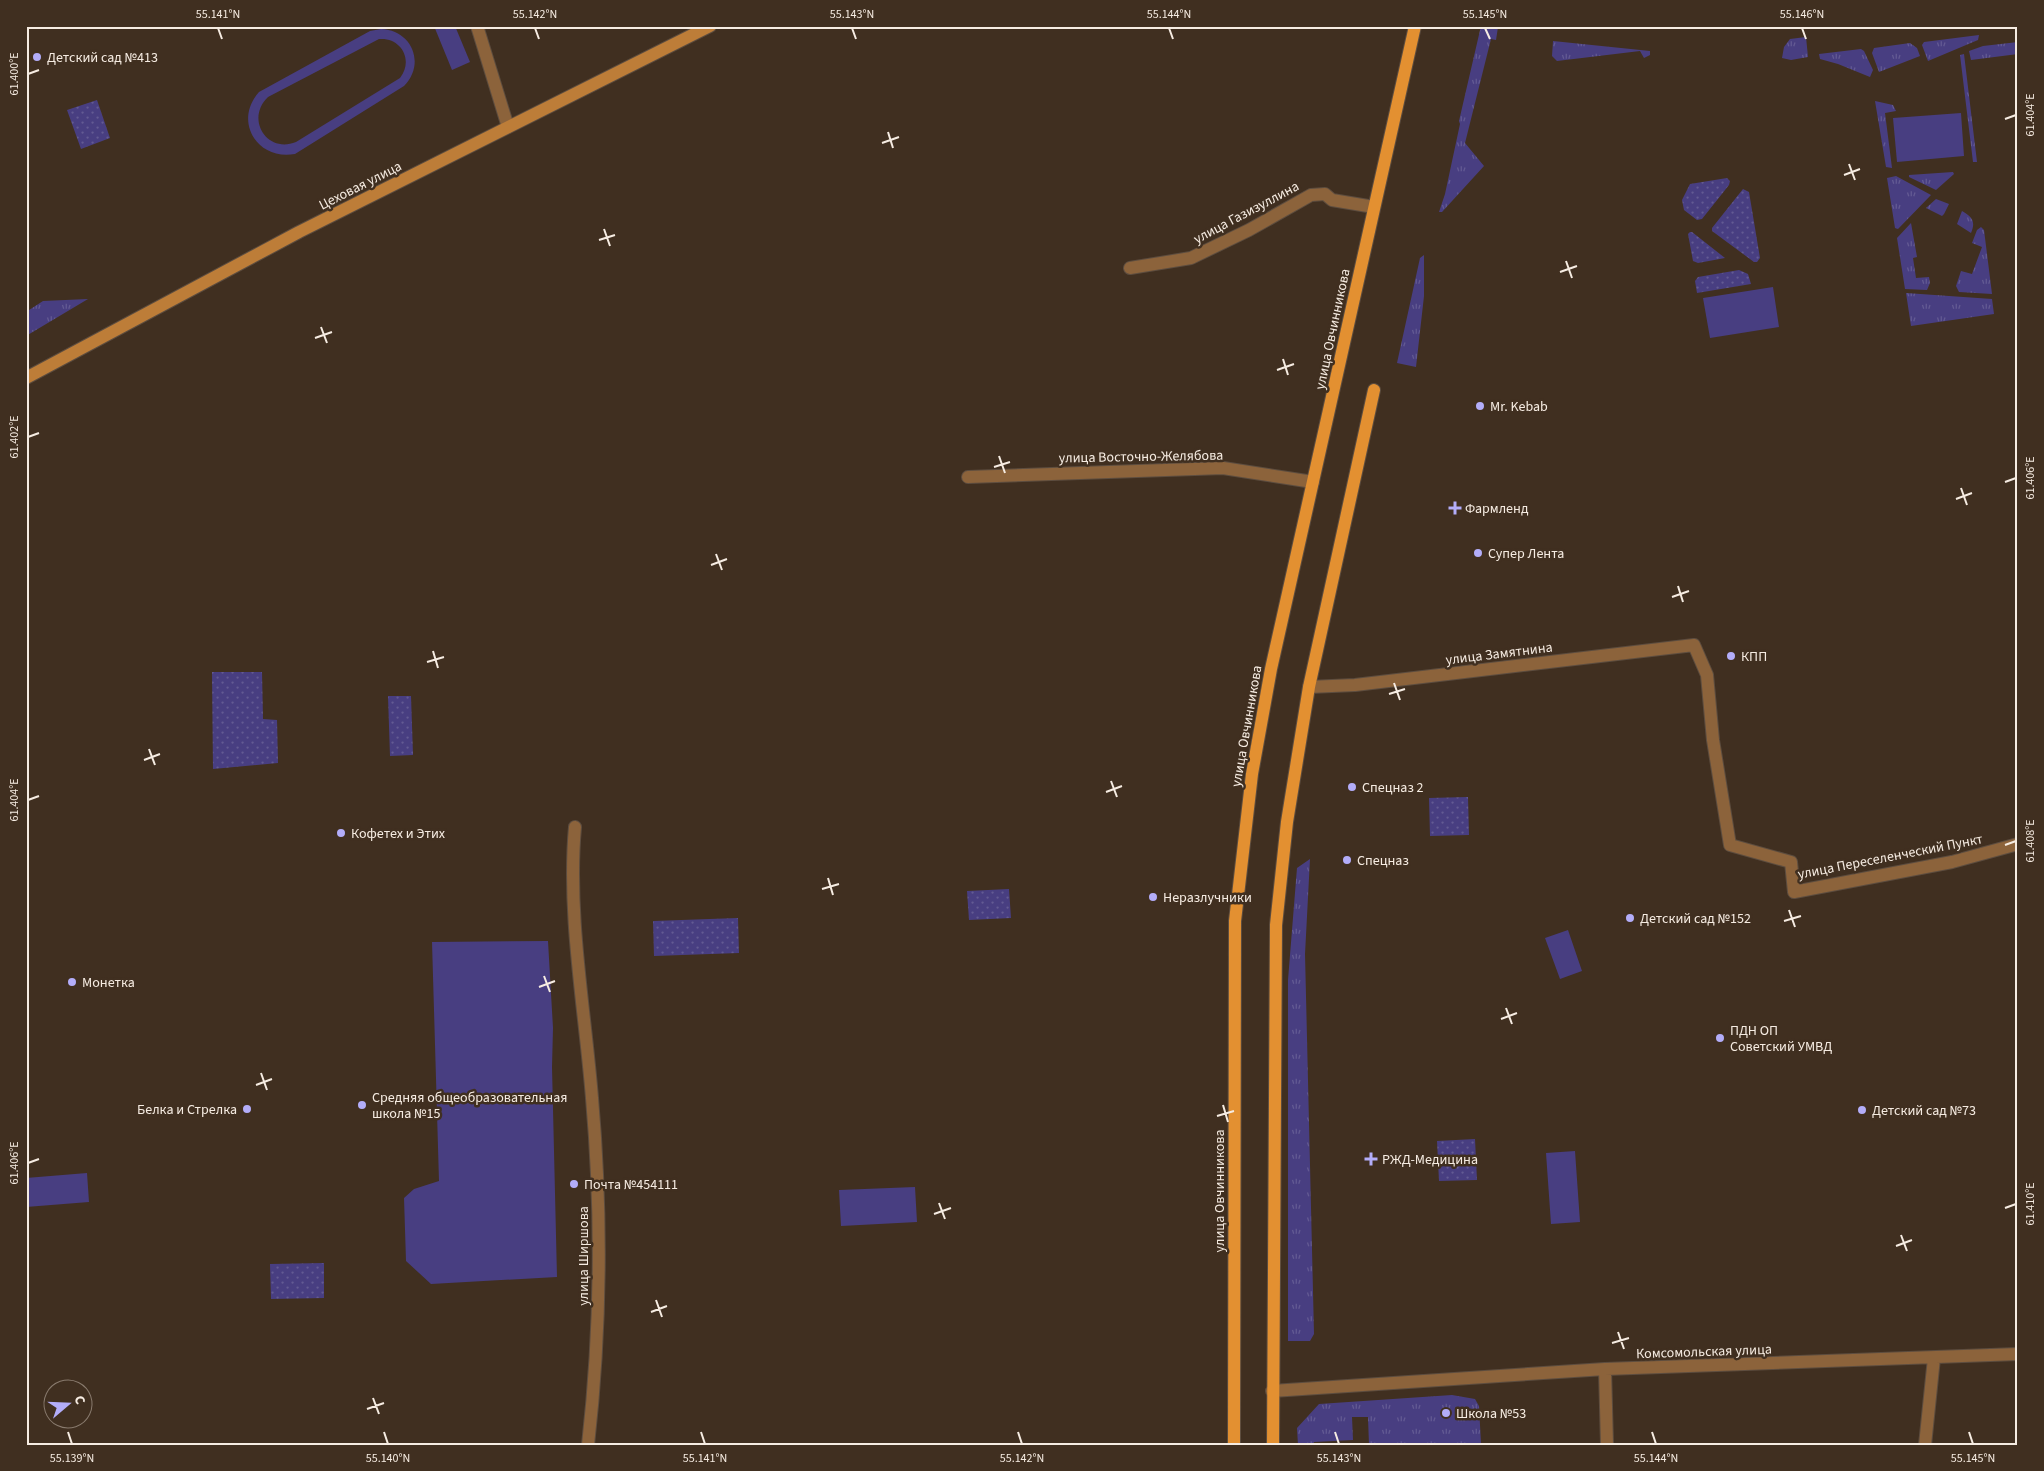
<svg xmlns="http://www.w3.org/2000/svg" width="2044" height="1471" viewBox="0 0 2044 1471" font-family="'Source Sans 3',sans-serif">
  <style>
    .grass { fill: url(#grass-tufts) }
    .park { fill: url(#park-dots) }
    .pitch { fill: #483e81; fill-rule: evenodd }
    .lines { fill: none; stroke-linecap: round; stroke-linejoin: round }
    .street-casing { stroke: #5d4d3f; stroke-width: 14 }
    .secondary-casing { stroke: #5d4d3f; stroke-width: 14 }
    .primary-casing { stroke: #5d4d3f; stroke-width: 14 }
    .street { stroke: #8c633b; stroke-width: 12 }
    .secondary { stroke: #bd7d38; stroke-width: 12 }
    .primary { stroke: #e39031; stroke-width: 12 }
    .ticks { fill: none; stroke: #f6ece2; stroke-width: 2 }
    .poi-dot { fill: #b3adf9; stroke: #402f20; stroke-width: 2 }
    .labels { text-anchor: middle; stroke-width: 5; stroke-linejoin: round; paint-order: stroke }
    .poi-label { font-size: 14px; fill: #f6ece2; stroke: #402f20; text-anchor: start }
    .street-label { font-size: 14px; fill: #f6ece2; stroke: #402f20 }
    .neatline { fill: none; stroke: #f6ece2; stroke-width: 2 }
    .ticks-label { font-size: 12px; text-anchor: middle; fill: #f6ece2 }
  </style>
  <defs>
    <pattern id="grass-tufts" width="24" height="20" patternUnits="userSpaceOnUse" patternTransform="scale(1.25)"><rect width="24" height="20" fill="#483e81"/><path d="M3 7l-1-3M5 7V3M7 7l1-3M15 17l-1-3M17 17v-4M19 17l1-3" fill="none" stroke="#635a93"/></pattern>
    <pattern id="park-dots" width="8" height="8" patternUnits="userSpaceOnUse" patternTransform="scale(1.25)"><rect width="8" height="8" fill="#483e81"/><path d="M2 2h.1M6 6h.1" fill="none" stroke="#635a93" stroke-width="1.8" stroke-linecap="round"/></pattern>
  </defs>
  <rect width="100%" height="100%" fill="#402f20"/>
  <path class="grass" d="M 1481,26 L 1498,27 L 1496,40 L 1491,39 L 1465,143 L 1484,166 L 1442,212 L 1439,212 L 1445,194 L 1460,124 L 1459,121 Z
    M 1979,35 L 1978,40 L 1928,61 L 1922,45 L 1924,42 Z
    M 1806,37 L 1808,57 L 1791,60 L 1782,58 L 1784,47 L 1790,39 Z
    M 1553,41 L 1650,51 L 1650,55 L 1644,58 L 1640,51 L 1557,61 L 1552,56 Z
    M 2018,42 L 2018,54 L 1971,60 L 1969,51 L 1983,46 Z
    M 1910,43 L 1917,48 L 1920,56 L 1879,72 L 1872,53 L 1874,48 Z
    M 1861,49 L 1864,51 L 1873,70 L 1870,77 L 1838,64 L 1820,59 L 1819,54 Z
    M 1964,54 L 1977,162 L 1973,162 L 1960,55 Z
    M 1875,101 L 1893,105 L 1896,111 L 1885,113 L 1892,168 L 1886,167 Z
    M 1953,172 L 1954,174 L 1936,190 L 1909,177 L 1909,175 Z
    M 1896,176 L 1931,195 L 1898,229 L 1895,228 L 1887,178 Z
    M 1936,199 L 1949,204 L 1944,214 L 1942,216 L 1926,208 Z
    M 1962,211 C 1972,217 1976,221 1971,233 L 1957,224 Z
    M 1911,223 L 1917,257 L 1913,258 L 1916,278 L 1929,277 L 1930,283 L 1927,290 L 1905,289 L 1897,238 Z
    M 1981,227 L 1984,230 L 1992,294 L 1959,292 L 1956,286 L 1961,271 L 1972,274 L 1982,247 L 1972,243 L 1977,230 Z
    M 1424,255 L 1424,296 L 1416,367 L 1397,363 L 1420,258 Z
    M 1906,293 L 1992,299 L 1994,314 L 1911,326 Z
    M 88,299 L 26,336 L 26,312 L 43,301 Z
    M 1310,859 L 1305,954 L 1314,1334 L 1310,1341 L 1288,1341 L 1288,980 L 1297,868 Z
    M 1452,1395 L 1475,1399 L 1479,1406 L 1481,1444 L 1369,1445 L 1368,1417 L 1352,1417 L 1353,1440 L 1314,1442 L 1313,1445 L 1298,1445 L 1297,1428 L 1319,1404 Z"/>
  <path class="park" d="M 97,100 L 110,138 L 81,149 L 67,110 Z
    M 1727,178 L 1730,181 L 1729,185 L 1702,219 L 1697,220 L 1684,210 L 1682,200 L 1690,184 Z
    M 1743,189 L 1749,192 L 1760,258 L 1757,262 L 1754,262 L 1712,231 L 1712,228 Z
    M 1690,232 L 1692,232 L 1725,258 L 1698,263 L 1693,261 L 1688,234 Z
    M 1739,270 L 1748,274 L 1751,284 L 1697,293 L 1695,281 L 1698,277 Z
    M 212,672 L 262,672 L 263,719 L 277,720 L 278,763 L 213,769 Z
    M 388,696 L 411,696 L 413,755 L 390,756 Z
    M 1468,797 L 1469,835 L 1430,836 L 1429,798 Z
    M 1009,889 L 1011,918 L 969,920 L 967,891 Z
    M 738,918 L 739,953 L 654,956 L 653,921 Z
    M 1475,1139 L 1477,1180 L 1439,1181 L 1437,1141 Z
    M 324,1263 L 324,1298 L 271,1299 L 270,1264 Z"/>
  <path class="pitch" d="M 434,26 L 455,26 L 470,62 L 452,70 Z
    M 381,29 C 412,30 426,64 404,86 L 295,154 C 257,161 233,121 259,92 L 370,31 ZM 379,39 C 401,37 414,60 400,78 L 296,142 C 267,154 245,119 268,97 Z
    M 1961,113 L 1964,156 L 1897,162 L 1893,118 Z
    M 1773,287 L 1779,327 L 1710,338 L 1703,298 Z
    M 1568,930 L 1582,971 L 1560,979 L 1545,938 Z
    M 548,941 L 553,1028 L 552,1067 L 557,1277 L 431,1284 L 406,1261 L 404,1198 L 414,1189 L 439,1181 L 432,942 Z
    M 1575,1151 L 1580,1222 L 1551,1224 L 1546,1153 Z
    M 87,1173 L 89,1202 L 26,1207 L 26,1178 Z
    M 915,1187 L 917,1222 L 841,1226 L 839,1190 Z"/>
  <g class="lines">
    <g class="street-casing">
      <path id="street" d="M 477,26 L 508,127
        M 1130,268 L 1191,258 L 1249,230 L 1311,195 L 1325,194 L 1332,200 L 1374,207
        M 968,477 L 1223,468 L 1313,482
        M 1309,687 L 1355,685 L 1694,645 L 1707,675 L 1713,740 L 1730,845 L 1791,862 L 1794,892 L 1952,862 L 2018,844
        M 575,827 C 567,915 585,1010 592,1098 C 602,1213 601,1330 588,1445
        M 1605,1369 L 1607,1445
        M 1272,1391 L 1605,1369 L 2018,1354
        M 1925,1445 L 1934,1358"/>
    </g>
    <g class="secondary-casing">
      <path id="secondary" d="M 26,378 L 299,232 L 710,26"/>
    </g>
    <g class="primary-casing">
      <path id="primary" d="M 1234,1445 L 1235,921 L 1252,774 L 1271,669 L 1415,26
        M 1273,1445 L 1276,925 L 1287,822 L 1309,687 L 1374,390"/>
    </g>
    <use href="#street" class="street"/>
    <use href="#secondary" class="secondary"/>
    <use href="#primary" class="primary"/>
  </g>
  <path class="ticks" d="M 218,28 L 222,39M 535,28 L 539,39M 852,28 L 856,39M 1169,28 L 1173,39M 1485,28 L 1490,39M 1802,28 L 1806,39M 28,74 L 39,70M 2005,119 L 2016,115M 888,132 L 893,148M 882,143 L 899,137M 1849,164 L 1855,180M 1844,175 L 1860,169M 604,229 L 610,246M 599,240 L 615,235M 1566,261 L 1572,278M 1560,272 L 1577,266M 321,327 L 327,343M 315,338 L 332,332M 1283,359 L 1288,375M 1277,370 L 1294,364M 28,437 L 39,433M 999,456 L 1005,473M 994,467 L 1010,462M 2005,482 L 2016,478M 1961,488 L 1967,505M 1956,499 L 1972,493M 716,554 L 722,570M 711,565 L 727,559M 1678,586 L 1683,602M 1672,597 L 1689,591M 433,651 L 438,668M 427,662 L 444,657M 1394,683 L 1400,700M 1389,694 L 1405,689M 149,749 L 155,765M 144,760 L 160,754M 1111,781 L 1117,797M 1106,792 L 1122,786M 28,800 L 39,796M 2005,845 L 2016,841M 828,878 L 833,895M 822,889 L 839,884M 1789,910 L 1795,927M 1784,921 L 1801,916M 544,976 L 550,992M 539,987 L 555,981M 1506,1008 L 1512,1024M 1501,1019 L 1517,1013M 261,1073 L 267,1090M 256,1085 L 272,1079M 1223,1105 L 1228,1122M 1217,1116 L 1234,1111M 28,1163 L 39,1159M 939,1203 L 945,1219M 2005,1208 L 2016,1204M 934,1214 L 951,1208M 1901,1235 L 1907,1251M 1896,1246 L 1912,1240M 656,1300 L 662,1317M 651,1312 L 667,1306M 1618,1332 L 1624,1349M 1612,1343 L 1629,1338M 373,1398 L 379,1414M 367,1409 L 384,1403M 68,1432 L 72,1444M 384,1432 L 388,1444M 701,1432 L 705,1444M 1018,1432 L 1022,1444M 1335,1432 L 1339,1444M 1652,1432 L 1656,1444M 1969,1432 L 1973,1444"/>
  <g class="poi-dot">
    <circle cx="37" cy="57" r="5"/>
    <circle cx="1480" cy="406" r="5"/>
    <path d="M1452.5 500.5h5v5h5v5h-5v5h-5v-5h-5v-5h5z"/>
    <circle cx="1478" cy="553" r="5"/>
    <circle cx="1731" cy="656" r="5"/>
    <circle cx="1352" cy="787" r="5"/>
    <circle cx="341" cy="833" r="5"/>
    <circle cx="1347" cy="860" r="5"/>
    <circle cx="1153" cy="897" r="5"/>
    <circle cx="1630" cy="918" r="5"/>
    <circle cx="72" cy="982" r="5"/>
    <circle cx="1720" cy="1038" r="5"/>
    <circle cx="362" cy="1105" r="5"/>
    <circle cx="247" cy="1109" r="5"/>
    <circle cx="1862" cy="1110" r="5"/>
    <path d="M1368.5 1151.5h5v5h5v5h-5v5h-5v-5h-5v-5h5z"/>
    <circle cx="574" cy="1184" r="5"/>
    <circle cx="1446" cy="1413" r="5"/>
  </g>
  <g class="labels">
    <g class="poi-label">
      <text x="47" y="62">Детский сад №413</text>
      <text x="1490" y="411">Mr. Kebab</text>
      <text x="1465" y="513">Фармленд</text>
      <text x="1488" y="558">Супер Лента</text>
      <text x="1741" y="661">КПП</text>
      <text x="1362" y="792">Спецназ 2</text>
      <text x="351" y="838">Кофетех и Этих</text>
      <text x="1357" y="865">Спецназ</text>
      <text x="1163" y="902">Неразлучники</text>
      <text x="1640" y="923">Детский сад №152</text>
      <text x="82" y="987">Монетка</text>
      <text x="1730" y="1035">ПДН ОП<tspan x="1730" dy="16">Советский УМВД</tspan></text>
      <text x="372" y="1102">Средняя общеобразовательная<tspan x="372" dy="16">школа №15</tspan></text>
      <text x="237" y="1114" text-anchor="end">Белка и Стрелка</text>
      <text x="1872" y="1115">Детский сад №73</text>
      <text x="1382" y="1164">РЖД-Медицина</text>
      <text x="584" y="1189">Почта №454111</text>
      <text x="1456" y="1418">Школа №53</text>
    </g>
    <g class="street-label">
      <text transform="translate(360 185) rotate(-27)" y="5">Цеховая улица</text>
      <text transform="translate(1246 212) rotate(-28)" y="5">улица Газизуллина</text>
      <text transform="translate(1332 329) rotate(-78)" y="5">улица Овчинникова</text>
      <text transform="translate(1141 456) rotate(-1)" y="5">улица Восточно-Желябова</text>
      <text transform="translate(1499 653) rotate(-7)" y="5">улица Замятнина</text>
      <text transform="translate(1246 726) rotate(-80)" y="5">улица Овчинникова</text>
      <text transform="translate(1890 856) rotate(-11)" y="5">улица Переселенческий Пункт</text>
      <text transform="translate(1219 1191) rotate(-90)" y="5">улица Овчинникова</text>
      <text transform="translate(583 1256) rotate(-90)" y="5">улица Ширшова</text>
      <text transform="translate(1704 1351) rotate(-2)" y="5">Комсомольская улица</text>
    </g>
  </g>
  <rect width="2044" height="1471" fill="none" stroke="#402f20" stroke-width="55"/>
  <g transform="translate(68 1404) rotate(71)"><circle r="24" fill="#402f20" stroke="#897b6e"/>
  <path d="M0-4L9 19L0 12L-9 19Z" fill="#b3adf9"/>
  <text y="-8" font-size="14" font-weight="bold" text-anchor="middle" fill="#f6ece2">С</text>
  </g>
  <rect x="28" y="28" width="1988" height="1416" class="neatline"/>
  <g class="ticks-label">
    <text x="218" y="18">55.141°N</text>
    <text x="535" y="18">55.142°N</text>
    <text x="852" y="18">55.143°N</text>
    <text x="1169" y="18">55.144°N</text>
    <text x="1485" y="18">55.145°N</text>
    <text x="1802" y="18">55.146°N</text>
    <text transform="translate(14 74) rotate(-90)" y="4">61.400°E</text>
    <text transform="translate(2030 115) rotate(-90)" y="4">61.404°E</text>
    <text transform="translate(14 437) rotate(-90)" y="4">61.402°E</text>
    <text transform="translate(2030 478) rotate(-90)" y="4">61.406°E</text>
    <text transform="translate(14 800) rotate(-90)" y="4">61.404°E</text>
    <text transform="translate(2030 841) rotate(-90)" y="4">61.408°E</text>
    <text transform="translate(14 1163) rotate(-90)" y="4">61.406°E</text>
    <text transform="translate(2030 1204) rotate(-90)" y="4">61.410°E</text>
    <text x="72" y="1462">55.139°N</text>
    <text x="388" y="1462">55.140°N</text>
    <text x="705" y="1462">55.141°N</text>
    <text x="1022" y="1462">55.142°N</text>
    <text x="1339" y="1462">55.143°N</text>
    <text x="1656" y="1462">55.144°N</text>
    <text x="1973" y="1462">55.145°N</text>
  </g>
</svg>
